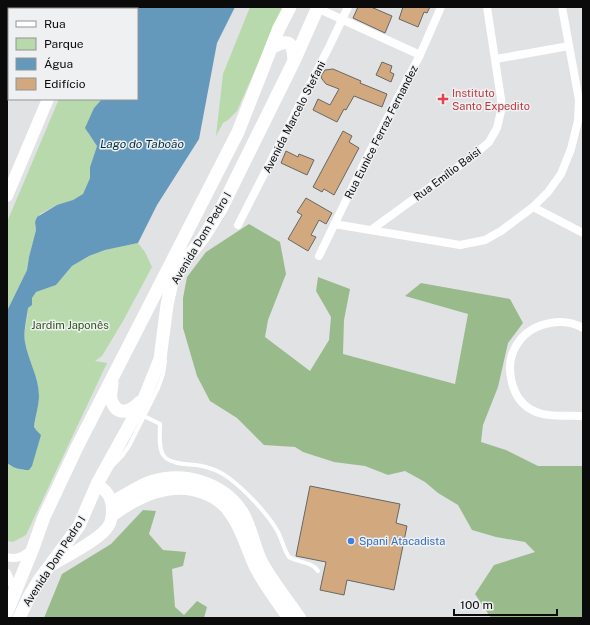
<svg xmlns="http://www.w3.org/2000/svg" width="590" height="625" viewBox="0 0 590 625" font-family="'Public Sans',sans-serif">
  <style>
    .green { fill: #b8d9ac }
    .forest { fill: #99bb8c }
    .water { fill: #6599bb }
    .building { fill: #d2a97e; stroke: #686765 }
    .lines { fill: none; stroke-linecap: round; stroke-linejoin: round }
    .lane { stroke: #fff; stroke-width: 4 }
    .street { stroke: #fff; stroke-width: 8 }
    .secondary { stroke: #fff; stroke-width: 12 }
    .primary { stroke: #fff; stroke-width: 13 }
    .health-dot { fill: #e0444e; stroke: #eef0f1; stroke-width: 1.5 }
    .shop-dot { fill: #3f7fe0; stroke: #eef0f1; stroke-width: 1.5 }
    .labels { text-anchor: middle; stroke-width: 3; stroke-linejoin: round; paint-order: stroke }
    .health-label { font-size: 11px; fill: #be3a42; stroke: #eef0f1; text-anchor: start }
    .street-label { font-size: 11px; fill: #0b0b0c; stroke: #eef0f1 }
    .park-label { font-size: 11px; fill: #2b5616; stroke: #eef0f1 }
    .shop-label { font-size: 11px; fill: #366cbe; stroke: #eef0f1; text-anchor: start }
    .water-label { font-size: 12px; font-style: italic; fill: #012e46; stroke: #eef0f1 }
  </style>
  <rect width="100%" height="100%" fill="#e1e2e4"/>
  <path class="green" d="M 250,7 L 283,7 L 237,111 L 228,120 L 223,123 L 216,136 L 223,74 Z
    M 59,99 L 102,99 L 94,108 L 88,133 L 95,142 L 97,146 L 90,167 L 90,178 L 83,194 L 79,197 L 67,203 L 57,205 L 40,214 L 35,222 L 36,230 L 29,257 L 27,270 L 7,311 L 7,222 Z
    M 138,243 L 145,252 L 152,267 L 123,321 L 102,356 L 95,361 L 107,363 L 26,535 L 13,542 L 7,541 L 7,463 L 10,466 L 24,470 L 37,431 L 34,427 C 35,417 39,406 39,396 C 39,377 28,360 25,342 C 23,332 28,318 28,308 L 32,305 L 32,298 L 35,292 L 56,285 L 72,266 L 89,256 L 105,250 Z"/>
  <path class="forest" d="M 249,224 L 280,242 L 286,274 L 268,320 L 265,337 L 310,371 L 329,340 L 331,317 L 316,291 L 318,277 L 350,289 L 344,320 L 343,354 L 455,384 L 468,314 L 405,296 L 421,283 L 510,299 L 523,323 L 508,343 L 498,387 L 483,425 L 481,442 L 506,450 L 538,466 L 583,466 L 583,618 L 491,618 L 475,594 L 494,565 L 535,552 L 525,542 L 496,537 L 472,530 L 458,505 L 438,493 L 425,482 L 405,471 L 388,475 L 365,466 L 334,462 L 303,452 L 295,447 L 264,445 L 237,418 L 210,401 L 197,376 L 183,328 L 183,298 L 187,277 L 206,252 Z
    M 143,510 L 156,511 L 149,534 L 163,550 L 186,552 L 183,566 L 172,569 L 175,607 L 184,615 L 197,601 L 207,607 L 204,618 L 44,618 L 62,574 L 111,544 Z"/>
  <path class="water" d="M 132,7 L 235,7 L 217,43 L 199,139 L 157,205 L 138,243 L 105,250 L 89,256 L 72,266 L 56,285 L 36,292 L 32,298 L 32,305 L 28,308 C 27,317 23,333 25,342 C 28,360 39,377 39,396 C 39,406 35,417 34,427 L 37,431 L 41,435 L 32,466 L 29,470 C 21,470 13,468 7,463 L 7,311 L 27,270 L 29,257 L 36,230 L 35,222 L 37,217 L 57,205 L 73,200 L 83,194 L 90,178 L 90,167 L 97,146 L 85,128 L 94,108 L 102,99 L 137,99 L 137,9 L 131,9 Z"/>
  <path class="building" d="M 358,7 L 371,7 L 392,16 L 385,33 L 353,18 Z
    M 403,7 L 430,7 L 427,13 L 424,12 L 418,27 L 399,19 Z
    M 382,62 L 392,66 L 390,72 L 394,74 L 391,82 L 376,75 Z
    M 333,69 L 361,81 L 360,83 L 387,94 L 382,107 L 354,96 L 346,110 L 344,109 L 337,122 L 313,110 L 318,99 L 330,105 L 339,89 L 326,84 L 322,79 L 321,76 L 325,70 Z
    M 343,131 L 352,136 L 349,142 L 359,148 L 334,195 L 324,189 L 322,192 L 313,187 Z
    M 286,151 L 298,157 L 299,154 L 314,160 L 307,175 L 281,163 Z
    M 306,198 L 332,213 L 326,224 L 319,220 L 311,235 L 316,237 L 308,251 L 288,239 L 302,215 L 297,212 Z
    M 310,486 L 400,504 L 396,523 L 407,526 L 394,590 L 347,580 L 344,595 L 320,590 L 326,562 L 296,556 Z"/>
  <g class="lines">
    <path class="lane" d="M 144,416 L 160,424 C 160,433 158,449 164,456 C 170,465 192,464 202,466 C 211,468 221,472 229,478 C 246,491 268,514 278,532 C 282,540 284,550 289,557 C 299,563 311,561 318,571
      M 112,466 L 122,456 L 129,446 L 158,388 L 163,374 L 165,361"/>
    <path class="street" d="M 317,8 L 420,55
      M 7,53 L 9,48
      M 496,59 L 569,46
      M 533,207 L 583,233
      M 334,224 L 460,245 L 485,240 L 501,231 L 533,207 L 548,192 L 561,174 L 571,149 L 578,121 L 579,100 L 562,7
      M 238,225 L 330,45 L 348,7
      M 371,230 L 473,156 L 489,142 L 497,128 L 501,111 L 501,99 L 487,7
      M 319,256 L 369,153 L 420,55 L 441,7
      M 583,328 C 561,316 529,323 516,346 C 504,366 511,399 532,410 C 546,418 567,415 583,416
      M 7,557 C 17,560 23,556 31,550
      M 7,573 L 13,586 L 12,593"/>
    <path class="secondary" d="M 18,9 L 20,7
      M 86,9 L 87,7
      M 7,27 L 9,24
      M 7,196 L 48,99
      M 112,502 C 123,496 141,484 152,481 C 184,471 223,482 242,511 C 252,527 254,546 262,562 C 273,582 287,599 300,618
      M 112,516 C 140,495 174,479 208,495 C 216,499 224,504 229,512 C 242,528 246,549 255,567 C 264,585 277,601 288,618
      M 50,566 C 65,557 102,539 109,525 C 112,520 112,515 112,510 C 112,497 107,491 97,484"/>
    <path class="primary" d="M 271,48 C 289,38 293,42 294,61
      M 112,383 C 112,389 109,397 112,402 C 119,418 132,410 140,402
      M 7,612 L 33,548 L 44,517 L 78,445 L 238,132 L 279,28 L 290,7
      M 19,618 L 30,595 L 39,580 L 79,526 L 97,484 L 144,399 L 160,359 L 167,305 L 172,282 L 183,263 L 203,238 L 221,209 L 294,61 L 318,7"/>
  </g>
  <path class="health-dot" d="M441 93h4v4h4v4h-4v4h-4v-4h-4v-4h4z"/>
  <circle class="shop-dot" cx="351" cy="541" r="4"/>
  <g class="labels">
    <g class="health-label">
      <text x="452" y="97">Instituto<tspan x="452" dy="13">Santo Expedito</tspan></text>
    </g>
    <g class="street-label">
      <text transform="translate(294 117) rotate(-63)" y="4">Avenida Marcelo Stefani</text>
      <text transform="translate(381 132) rotate(-63)" y="4">Rua Eunice Ferraz Fernandez</text>
      <text transform="translate(447 174) rotate(-37)" y="4">Rua Emílio Baisi</text>
      <text transform="translate(201 238) rotate(-59)" y="4">Avenida Dom Pedro I</text>
      <text transform="translate(54 561) rotate(-57)" y="4">Avenida Dom Pedro I</text>
    </g>
    <g class="park-label">
      <text x="70" y="329">Jardim Japonês</text>
    </g>
    <g class="shop-label">
      <text x="359" y="545">Spani Atacadista</text>
    </g>
    <g class="water-label">
      <text x="142" y="148">Lago do Taboão</text>
    </g>
  </g>
  <rect width="590" height="625" fill="none" stroke="#0b0b0c" stroke-width="16"/>
  <rect x="8" y="8" width="130" height="92" fill="#eef0f1" stroke="#939495"/>
  <rect x="16" y="21" width="20" height="6" fill="#ffffff" stroke="#939495"/>
  <text x="44" y="28" font-size="12" fill="#0b0b0c">Rua</text>
  <rect x="16" y="38" width="20" height="12" fill="#b8d9ac" stroke="#939495"/>
  <text x="44" y="48" font-size="12" fill="#0b0b0c">Parque</text>
  <rect x="16" y="58" width="20" height="12" fill="#6599bb" stroke="#939495"/>
  <text x="44" y="68" font-size="12" fill="#0b0b0c">Água</text>
  <rect x="16" y="78" width="20" height="12" fill="#d2a97e" stroke="#939495"/>
  <text x="44" y="88" font-size="12" fill="#0b0b0c">Edifício</text>
  <path d="M454 609v6h103v-6" fill="none" stroke="#0b0b0c" stroke-width="2"/>
  <text x="460" y="609" font-size="12" fill="#0b0b0c" stroke="#eef0f1" stroke-width="3" paint-order="stroke">100 m</text>
</svg>
